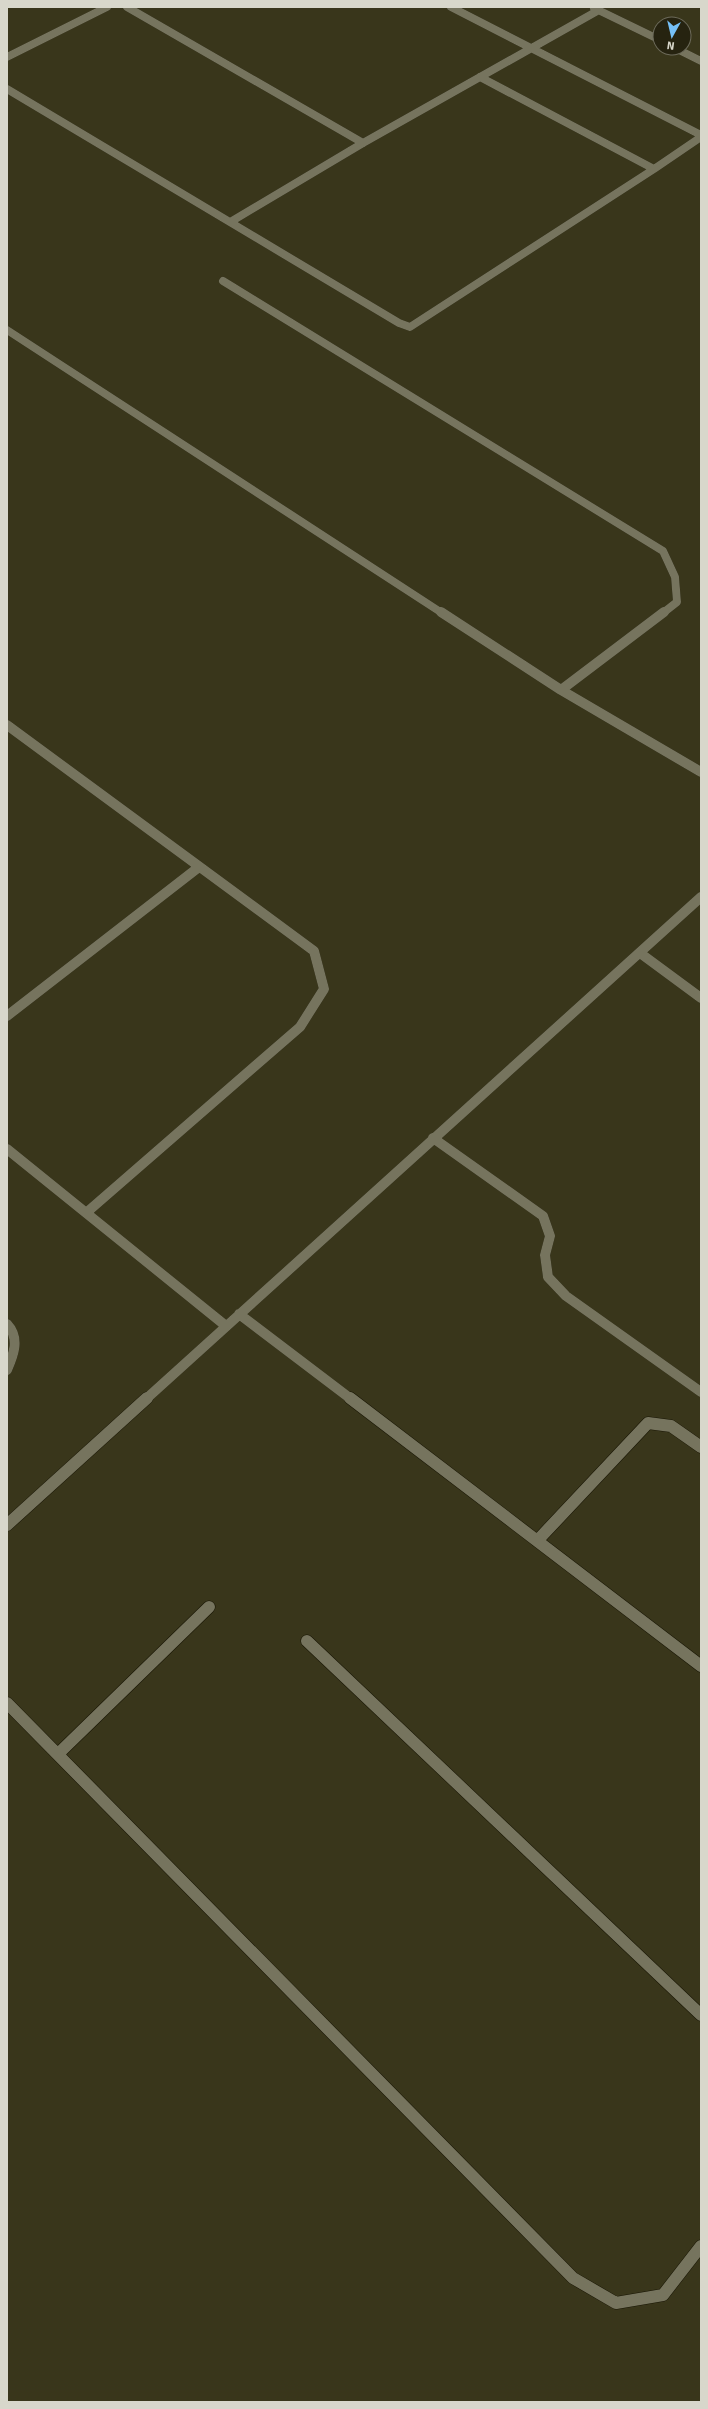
<svg xmlns="http://www.w3.org/2000/svg" width="708" height="2409" viewBox="0 0 708 2409" font-family="Signika,sans-serif">
  <style>
    .built { fill: #39361b; fill-rule: evenodd }
    .lines { fill: none; stroke-linecap: round; stroke-linejoin: round }
    .minor-far2-casing { stroke: #181504; stroke-width: 8 }
    .minor-far1-casing { stroke: #181504; stroke-width: 10 }
    .minor-casing { stroke: #181504; stroke-width: 13 }
    .minor-far2 { stroke: #76745e; stroke-width: 8 }
    .minor-far1 { stroke: #76745e; stroke-width: 10 }
    .minor { stroke: #76745e; stroke-width: 12 }
  </style>
  <rect width="100%" height="100%" fill="#2f2d1a"/>
  <path class="built" d="M 7,7 L 701,7 L 701,2402 L 7,2402 ZM 660,24 L 684,24 L 684,48 L 660,48 Z"/>
  <g class="lines">
    <g class="minor-far2-casing">
      <path id="minor-far2" d="M 127,7 L 363,143
        M 451,7 L 701,135
        M 594,8 L 660,40
        M 675,48 L 701,61
        M 7,57 L 107,7
        M 7,89 L 399,323 L 410,327 L 654,169 L 480,77
        M 654,169 L 701,137
        M 232,221 L 363,143 L 599,10
        M 223,281 L 663,551 L 675,577 L 677,602 L 663,613
        M 7,330 L 442,613"/>
    </g>
    <g class="minor-far1-casing">
      <path id="minor-far1" d="M 441,612 L 561,690 L 701,772
        M 561,690 L 664,612
        M 7,725 L 314,951 L 324,989 L 300,1027 L 86,1213
        M 640,953 L 701,998
        M 7,1016 L 199,867
        M 433,1138 L 543,1216 L 550,1236 L 545,1255 L 548,1277 L 566,1296 L 701,1392
        M 7,1149 L 226,1326
        M 239,1314 L 351,1399
        M 7,1324 C 20,1338 14,1354 7,1370
        M 146,1399 L 701,897"/>
    </g>
    <g class="minor-casing">
      <path id="minor" d="M 350,1398 L 701,1666
        M 7,1525 L 147,1398
        M 537,1541 L 648,1423 L 671,1426 L 701,1447
        M 307,1641 L 701,2015
        M 7,1703 L 573,2278 L 616,2303 L 663,2295 L 701,2246
        M 58,1754 L 209,1607"/>
    </g>
    <use href="#minor-far2" class="minor-far2"/>
    <use href="#minor-far1" class="minor-far1"/>
    <use href="#minor" class="minor"/>
  </g>
  <rect width="708" height="2409" fill="none" stroke="#d8d7cb" stroke-width="16"/>
  <g transform="translate(672 36) rotate(188)"><circle r="19" fill="#262310" stroke="#6d6b5b"/>
  <path d="M0-3L7 15L0 10L-7 15Z" fill="#76c0f7"/>
  <text y="-6" font-size="11" font-weight="bold" text-anchor="middle" fill="#d8d7cb">N</text>
  </g>
</svg>
